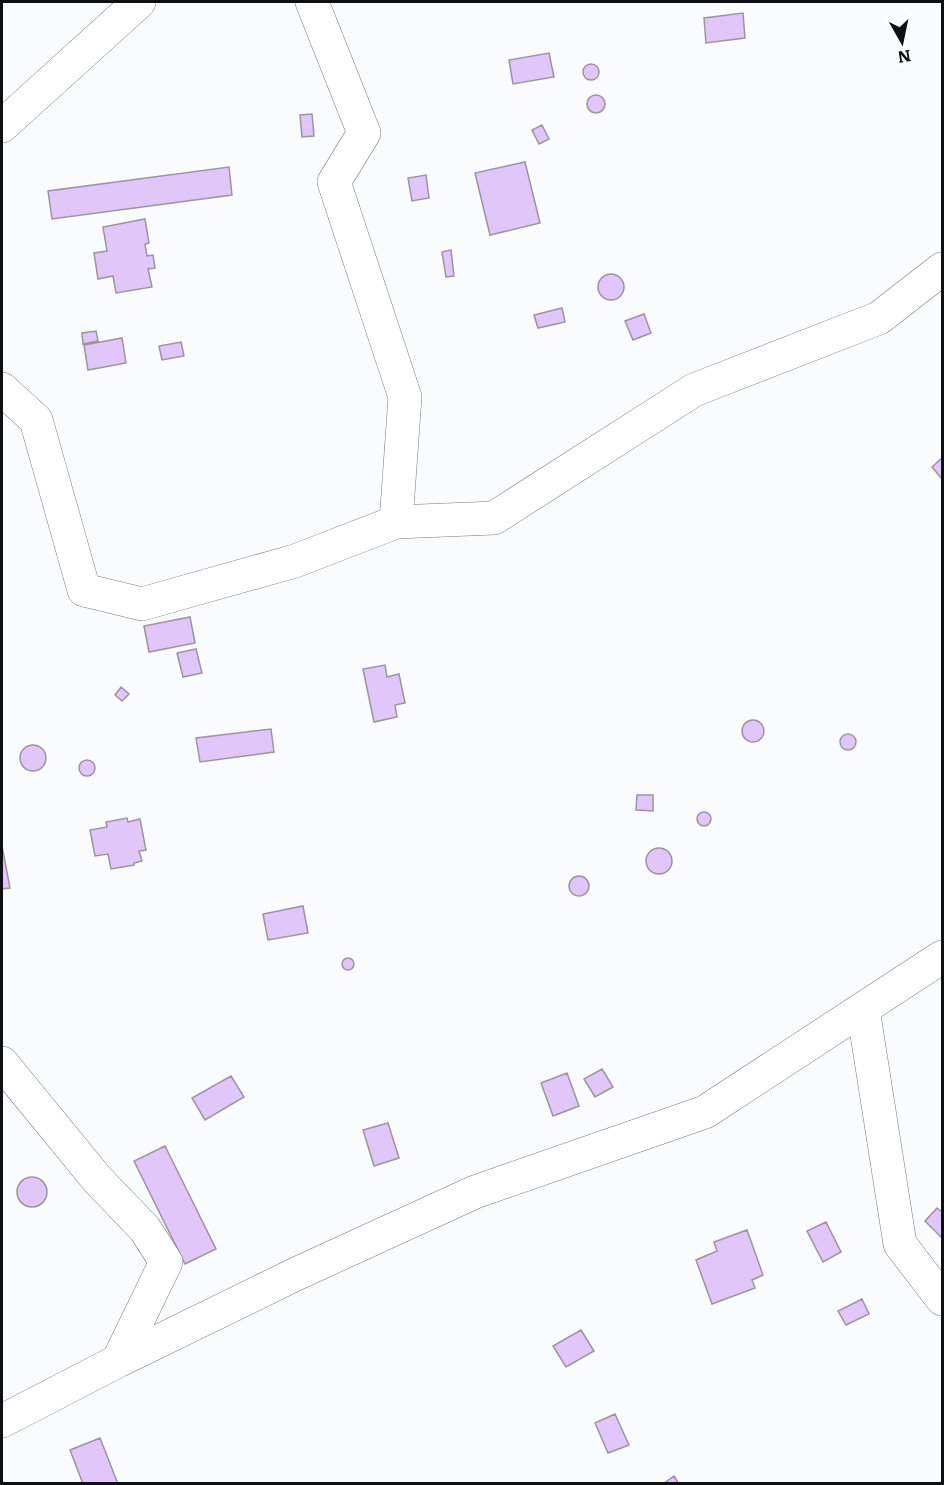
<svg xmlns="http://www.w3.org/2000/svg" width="944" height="1485" viewBox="0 0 944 1485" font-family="Literata,serif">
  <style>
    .building { fill: #e0c6f9; stroke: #9a95a0; stroke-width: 1.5 }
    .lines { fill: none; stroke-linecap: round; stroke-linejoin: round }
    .minor-casing { stroke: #767b85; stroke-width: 34 }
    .minor { stroke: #fff; stroke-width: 33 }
  </style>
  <rect width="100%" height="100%" fill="#fafbfd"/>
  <path class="building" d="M 743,13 L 745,38 L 706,43 L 704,18 Z
    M 549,53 L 554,77 L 513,84 L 509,60 Z
    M583 72a8 8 0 1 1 16 0a8 8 0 1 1-16 0Z
    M587 104a9 9 0 1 1 18 0a9 9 0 1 1-18 0Z
    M 312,114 L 314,136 L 302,137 L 300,115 Z
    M 542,125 L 549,139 L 539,144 L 532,130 Z
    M 525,162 L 540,223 L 490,235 L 475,173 Z
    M 229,167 L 232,195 L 52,219 L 48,191 Z
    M 426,175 L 429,198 L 412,201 L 408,178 Z
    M 145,219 L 149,243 L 145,244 L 147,256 L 153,255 L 155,268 L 148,269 L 152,287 L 116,293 L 113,276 L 98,279 L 94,253 L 107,251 L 103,227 Z
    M 451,250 L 454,276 L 446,277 L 442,252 Z
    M598 287a13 13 0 1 1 26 0a13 13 0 1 1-26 0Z
    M 562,308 L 565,322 L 538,328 L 534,315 Z
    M 644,314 L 651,333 L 633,340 L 625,321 Z
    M 96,331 L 98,341 L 83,344 L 82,333 Z
    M 122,338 L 126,363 L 88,370 L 84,345 Z
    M 181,342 L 184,356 L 162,360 L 159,346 Z
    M 942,458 L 942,479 L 932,467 Z
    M 190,617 L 195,643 L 149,652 L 144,626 Z
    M 196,649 L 202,673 L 183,677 L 177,653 Z
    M 385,665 L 387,677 L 399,674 L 405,703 L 395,705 L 397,717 L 374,722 L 363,669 Z
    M 121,687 L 129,694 L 122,701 L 115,695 Z
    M742 731a11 11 0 1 1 22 0a11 11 0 1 1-22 0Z
    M 271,729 L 274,752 L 200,762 L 196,738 Z
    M840 742a8 8 0 1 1 16 0a8 8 0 1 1-16 0Z
    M20 758a13 13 0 1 1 26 0a13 13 0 1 1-26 0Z
    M79 768a8 8 0 1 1 16 0a8 8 0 1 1-16 0Z
    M 637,795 L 653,795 L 653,811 L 636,810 Z
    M697 819a7 7 0 1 1 14 0a7 7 0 1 1-14 0Z
    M 127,818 L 128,822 L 140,819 L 146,850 L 139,851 L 142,861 L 134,863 L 134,865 L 111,869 L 108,854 L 95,856 L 90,830 L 107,827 L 106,822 Z
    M 2,846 L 10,888 L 2,889 Z
    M646 861a13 13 0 1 1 26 0a13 13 0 1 1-26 0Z
    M569 886a10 10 0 1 1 20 0a10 10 0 1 1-20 0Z
    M 303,906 L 308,933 L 268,940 L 263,914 Z
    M342 964a6 6 0 1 1 12 0a6 6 0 1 1-12 0Z
    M 602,1069 L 613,1087 L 595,1097 L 584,1079 Z
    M 567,1073 L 579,1106 L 553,1116 L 541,1083 Z
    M 231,1076 L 244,1097 L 205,1120 L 192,1098 Z
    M 388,1123 L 399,1158 L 374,1166 L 363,1130 Z
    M 165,1146 L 216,1249 L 185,1264 L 134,1161 Z
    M17 1192a15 15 0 1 1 30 0a15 15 0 1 1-30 0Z
    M 937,1208 L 942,1212 L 942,1238 L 925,1221 Z
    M 826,1222 L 841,1252 L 823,1262 L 807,1231 Z
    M 747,1230 L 763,1275 L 752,1280 L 755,1288 L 712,1304 L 696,1260 L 717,1251 L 714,1242 Z
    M 862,1299 L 869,1314 L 846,1325 L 838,1311 Z
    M 581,1330 L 594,1351 L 566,1367 L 553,1346 Z
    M 615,1414 L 629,1445 L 608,1453 L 595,1423 Z
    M 100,1438 L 118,1484 L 83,1484 L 70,1450 Z
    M 674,1476 L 679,1484 L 663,1484 Z"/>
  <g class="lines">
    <g class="minor-casing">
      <path id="minor" d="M 2,126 L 139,2
        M 2,389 L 36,420 L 84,590 L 142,604 L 295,561 L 396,522 L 405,397 L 334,182 L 364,133 L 312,2
        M 396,522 L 494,518 L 694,390 L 879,318 L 942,269
        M 863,1009 L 900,1244 L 942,1299
        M 2,1063 L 97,1179 L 145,1229 L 166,1262 L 118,1361
        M 2,1421 L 118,1361 L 296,1274 L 475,1192 L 705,1112 L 942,957"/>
    </g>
    <use href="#minor" class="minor"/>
  </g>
  <rect width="944" height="1485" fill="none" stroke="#0d0f13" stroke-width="6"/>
  <g transform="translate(902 42) rotate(171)" stroke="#ffffff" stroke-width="4.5" paint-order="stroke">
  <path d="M0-4.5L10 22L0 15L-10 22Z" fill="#0d0f13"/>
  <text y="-9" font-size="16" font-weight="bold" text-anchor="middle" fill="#0d0f13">N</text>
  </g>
</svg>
